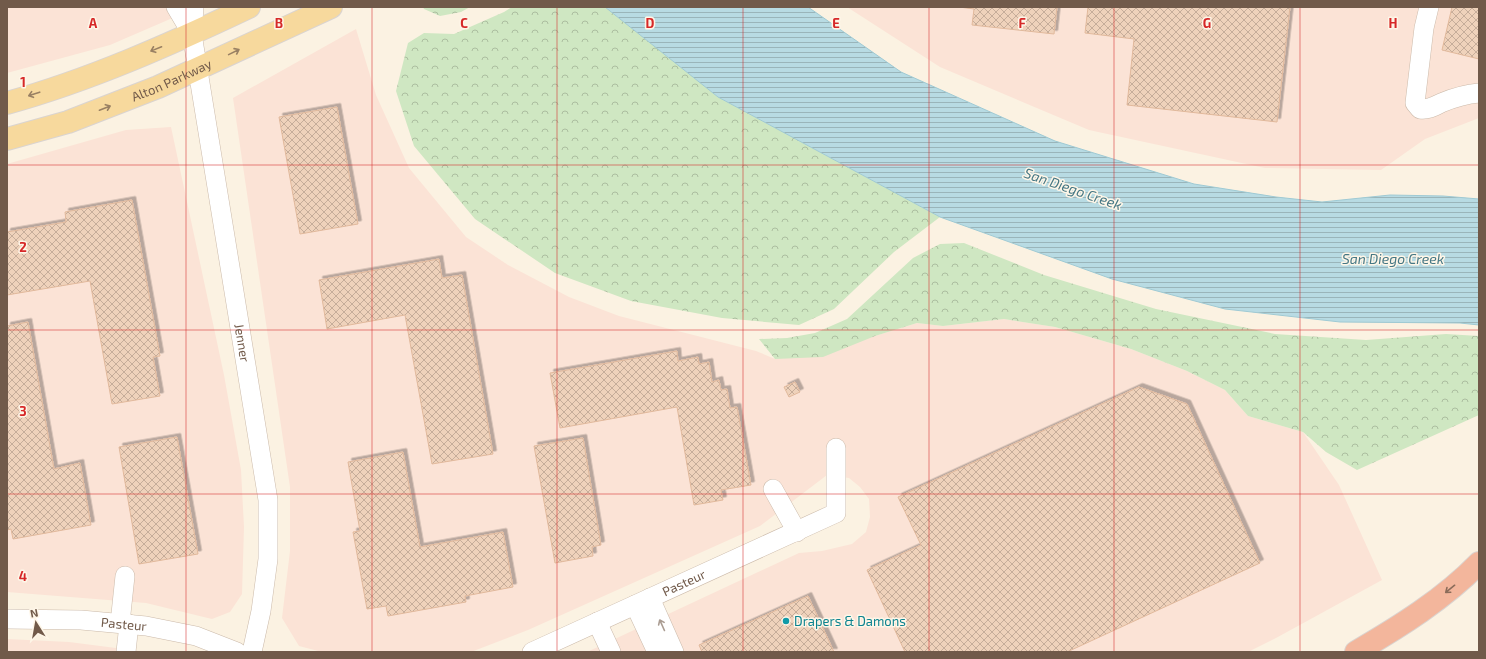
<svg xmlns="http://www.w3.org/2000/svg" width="1486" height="659" viewBox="0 0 1486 659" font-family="'Exo 2',sans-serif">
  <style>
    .commercial { fill: #fbe3d6 }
    .forest { fill: url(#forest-crowns) }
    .water { fill: url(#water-rules); stroke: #9fcad4 }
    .building { fill: url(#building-cross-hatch); stroke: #e1b99c; filter: url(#shadow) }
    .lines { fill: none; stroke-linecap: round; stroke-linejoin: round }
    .minor-casing { stroke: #cbbaaa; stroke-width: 20 }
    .major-casing { stroke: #dad4d0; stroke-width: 24 }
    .highway-casing { stroke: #dad4d0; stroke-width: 24 }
    .minor { stroke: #fff; stroke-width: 19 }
    .major { stroke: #f7d99d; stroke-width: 22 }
    .highway { stroke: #f3b69c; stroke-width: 22 }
    .oneway { stroke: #998063 }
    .oneway2 { stroke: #8b6c5a }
    .oneway3 { stroke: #aa9c92 }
    .grid { fill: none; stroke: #d62828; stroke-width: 1; stroke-opacity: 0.55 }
    .culture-dot { fill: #0f9aa8; stroke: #fef6e8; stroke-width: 1.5 }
    .labels { text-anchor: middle; stroke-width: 3; stroke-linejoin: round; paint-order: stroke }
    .street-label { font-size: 13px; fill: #715a4a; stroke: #fef6e8 }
    .culture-label { font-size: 13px; fill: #0d838f; stroke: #fef6e8; text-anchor: start }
    .water-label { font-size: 14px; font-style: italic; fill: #457784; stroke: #fef6e8 }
    .grid-label { font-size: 13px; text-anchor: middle; font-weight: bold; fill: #d62828; stroke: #fef6e8; stroke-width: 3; stroke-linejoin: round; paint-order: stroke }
  </style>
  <defs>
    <pattern id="forest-crowns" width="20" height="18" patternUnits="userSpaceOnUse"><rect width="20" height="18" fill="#cfe7c2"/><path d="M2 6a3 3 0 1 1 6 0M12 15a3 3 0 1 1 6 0" fill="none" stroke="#acbea0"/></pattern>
    <pattern id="water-rules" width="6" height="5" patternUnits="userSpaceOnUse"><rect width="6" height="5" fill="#b8dbe3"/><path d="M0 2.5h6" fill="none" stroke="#9ab5ba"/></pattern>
    <pattern id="building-cross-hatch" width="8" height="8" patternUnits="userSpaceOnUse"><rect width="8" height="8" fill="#efd2bb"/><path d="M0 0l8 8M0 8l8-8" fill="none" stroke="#c6ad9a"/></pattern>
    <filter id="shadow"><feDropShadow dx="3.5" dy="-3.5" stdDeviation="0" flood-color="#0004"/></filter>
  </defs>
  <rect width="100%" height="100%" fill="#fbf2e2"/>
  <path class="commercial" d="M 7,7 L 198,7 L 110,45 L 7,73 Z
    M 847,7 L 1479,7 L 1479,118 L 1425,139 L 1381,170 L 1265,168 L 1089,130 L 940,67 Z
    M 356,29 L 376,95 L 409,168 L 466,237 L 508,265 L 569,297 L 619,316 L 756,351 L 775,359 L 875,336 L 917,323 L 943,326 L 1004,319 L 1055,327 L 1131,349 L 1187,371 L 1225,390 L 1248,416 L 1303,432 L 1339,485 L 1382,580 L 1276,638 L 1248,652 L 587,652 L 799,553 L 822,551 L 852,544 L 866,532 L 870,517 L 869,499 L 860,487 L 849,478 L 827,475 L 760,526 L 528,630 L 471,652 L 322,652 L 299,646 L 282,618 L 290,551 L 290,487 L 233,98 Z
    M 171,127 L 224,375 L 241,470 L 244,527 L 242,594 L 230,612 L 212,619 L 146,603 L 7,592 L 7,164 L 126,130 Z
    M 7,639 L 69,642 L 147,652 L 7,652 Z"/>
  <path class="forest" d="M 423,7 L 470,7 L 461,12 L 440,16 L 424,9 Z
    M 512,7 L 605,7 L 718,97 L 940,217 L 894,252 L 834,309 L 799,325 L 722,318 L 631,301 L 555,273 L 475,219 L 414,146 L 396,91 L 408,43 L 424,33 L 454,34 L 504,12 Z
    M 964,243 L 1044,275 L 1156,309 L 1275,334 L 1366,340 L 1446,334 L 1479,336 L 1479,415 L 1357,470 L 1326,452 L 1303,432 L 1248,416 L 1225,390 L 1187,371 L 1131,349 L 1055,327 L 1004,319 L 943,326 L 917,323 L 875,336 L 823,357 L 775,359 L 759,339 L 787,338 L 815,333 L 847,319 L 913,258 L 940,244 Z"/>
  <path class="water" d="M 605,7 L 808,7 L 901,72 L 1055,141 L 1194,184 L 1276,197 L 1322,202 L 1390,195 L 1443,196 L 1479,199 L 1479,325 L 1460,323 L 1340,322 L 1225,309 L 1112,279 L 940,217 L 718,97 Z"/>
  <path class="building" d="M 959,7 L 1057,7 L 1054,34 L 972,25 L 974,9 Z
    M 1088,7 L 1290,7 L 1277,122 L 1127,105 L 1134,39 L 1085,33 Z
    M 1452,7 L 1479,7 L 1479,59 L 1442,50 Z
    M 337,107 L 358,224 L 300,234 L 279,117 Z
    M 132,200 L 160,356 L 153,357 L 160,396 L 112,404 L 90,281 L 7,295 L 7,232 L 66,222 L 65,212 Z
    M 439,259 L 442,278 L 462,275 L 493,454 L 432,464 L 405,315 L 327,329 L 319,280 Z
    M 28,322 L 54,469 L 80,463 L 91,525 L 13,539 L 11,529 L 7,530 L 7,326 Z
    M 677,351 L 678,361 L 698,357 L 699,364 L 709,362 L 712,382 L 719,380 L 721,390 L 727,389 L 730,408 L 737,407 L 751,485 L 721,490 L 723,500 L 694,505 L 677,407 L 560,428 L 550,373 Z
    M 795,382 L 800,392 L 789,397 L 784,387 Z
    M 1139,387 L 1187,404 L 1260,563 L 1067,652 L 905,652 L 867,570 L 921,545 L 898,497 Z
    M 177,437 L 198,554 L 139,564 L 119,447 Z
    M 583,438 L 601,545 L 592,547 L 593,556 L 555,563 L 534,446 Z
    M 403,452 L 420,547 L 503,532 L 513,587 L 465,596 L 466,602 L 388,616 L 386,606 L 367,609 L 353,532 L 360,531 L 348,462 Z
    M 808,596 L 834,652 L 702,652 L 699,645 Z"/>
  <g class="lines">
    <g class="minor-casing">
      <g id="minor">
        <path d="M 176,7 L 192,34"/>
        <path id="s1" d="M 194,7 L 192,34 L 268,500 L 268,559 L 261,611 L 252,652"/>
        <path d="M 1429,7 L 1424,28 L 1415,103 L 1420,109 C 1428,110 1433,107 1441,103 C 1453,98 1466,94 1479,93"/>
        <path d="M 773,489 L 797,532"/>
        <path d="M 650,598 L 674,652"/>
        <path d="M 635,605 L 657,652"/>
        <path id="s2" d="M 7,619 L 81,620 L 146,626 L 196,636 L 237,652"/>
        <path d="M 597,622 L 611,652"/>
        <path d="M 120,623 L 125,576"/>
        <path d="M 126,652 L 129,624"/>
        <path id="s3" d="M 532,652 L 836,513 L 836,448"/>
      </g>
    </g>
    <g class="major-casing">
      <g id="major">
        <path d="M 7,103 C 90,80 171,44 249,7"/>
        <path id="s4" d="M 7,139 L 68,122 L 158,87 L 331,7"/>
      </g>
    </g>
    <g class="highway-casing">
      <path id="highway" d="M 1356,652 C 1399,627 1444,599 1479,563"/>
    </g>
    <use href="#minor" class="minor"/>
    <use href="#major" class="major"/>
    <use href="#highway" class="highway"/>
  </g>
  <defs><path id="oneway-shaft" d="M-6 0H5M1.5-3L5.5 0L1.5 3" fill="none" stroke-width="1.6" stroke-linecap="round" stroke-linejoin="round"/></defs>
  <g class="oneway">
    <use href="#oneway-shaft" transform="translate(156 49) rotate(158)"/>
    <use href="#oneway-shaft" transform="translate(234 52) rotate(-26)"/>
    <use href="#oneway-shaft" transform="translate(34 94) rotate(162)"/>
    <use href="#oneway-shaft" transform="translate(105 108) rotate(-21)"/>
  </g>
  <use class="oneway2" href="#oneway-shaft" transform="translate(1450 589) rotate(141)"/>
  <use class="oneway3" href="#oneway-shaft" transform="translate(662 625) rotate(-114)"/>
  <path class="grid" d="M 186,7 L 186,652M 372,7 L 372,652M 557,7 L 557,652M 743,7 L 743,652M 929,7 L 929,652M 1114,7 L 1114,652M 1300,7 L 1300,652M 7,165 L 1479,165M 7,330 L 1479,330M 7,494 L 1479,494"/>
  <circle class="culture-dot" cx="786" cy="621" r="4"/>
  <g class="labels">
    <g class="street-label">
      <text dy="5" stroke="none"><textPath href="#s4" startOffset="175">Alton Parkway</textPath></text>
      <text dy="5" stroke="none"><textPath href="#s1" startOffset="340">Jenner</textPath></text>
      <text dy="5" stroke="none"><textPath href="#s3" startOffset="167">Pasteur</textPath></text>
      <text dy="5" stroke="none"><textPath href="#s2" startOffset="117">Pasteur</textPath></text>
    </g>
    <g class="culture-label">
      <text x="794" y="626">Drapers &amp; Damons</text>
    </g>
    <g class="water-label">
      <text transform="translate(1073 189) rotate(19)" y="5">San Diego Creek</text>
      <text x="1393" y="264">San Diego Creek</text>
    </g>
  </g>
  <g class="grid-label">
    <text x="93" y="28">A</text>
    <text x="279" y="28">B</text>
    <text x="464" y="28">C</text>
    <text x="650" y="28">D</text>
    <text x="836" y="28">E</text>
    <text x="1022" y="28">F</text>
    <text x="1207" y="28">G</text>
    <text x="1393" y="28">H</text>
    <text x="23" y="87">1</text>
    <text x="23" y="252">2</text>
    <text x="23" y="416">3</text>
    <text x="23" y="581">4</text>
  </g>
  <rect width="1486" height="659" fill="none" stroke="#715a4a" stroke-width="16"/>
  <g transform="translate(36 623) rotate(349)" stroke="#fef6e8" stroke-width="3" paint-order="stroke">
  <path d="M0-3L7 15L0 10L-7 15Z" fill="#715a4a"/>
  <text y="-6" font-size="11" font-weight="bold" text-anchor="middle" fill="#715a4a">N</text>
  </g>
</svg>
